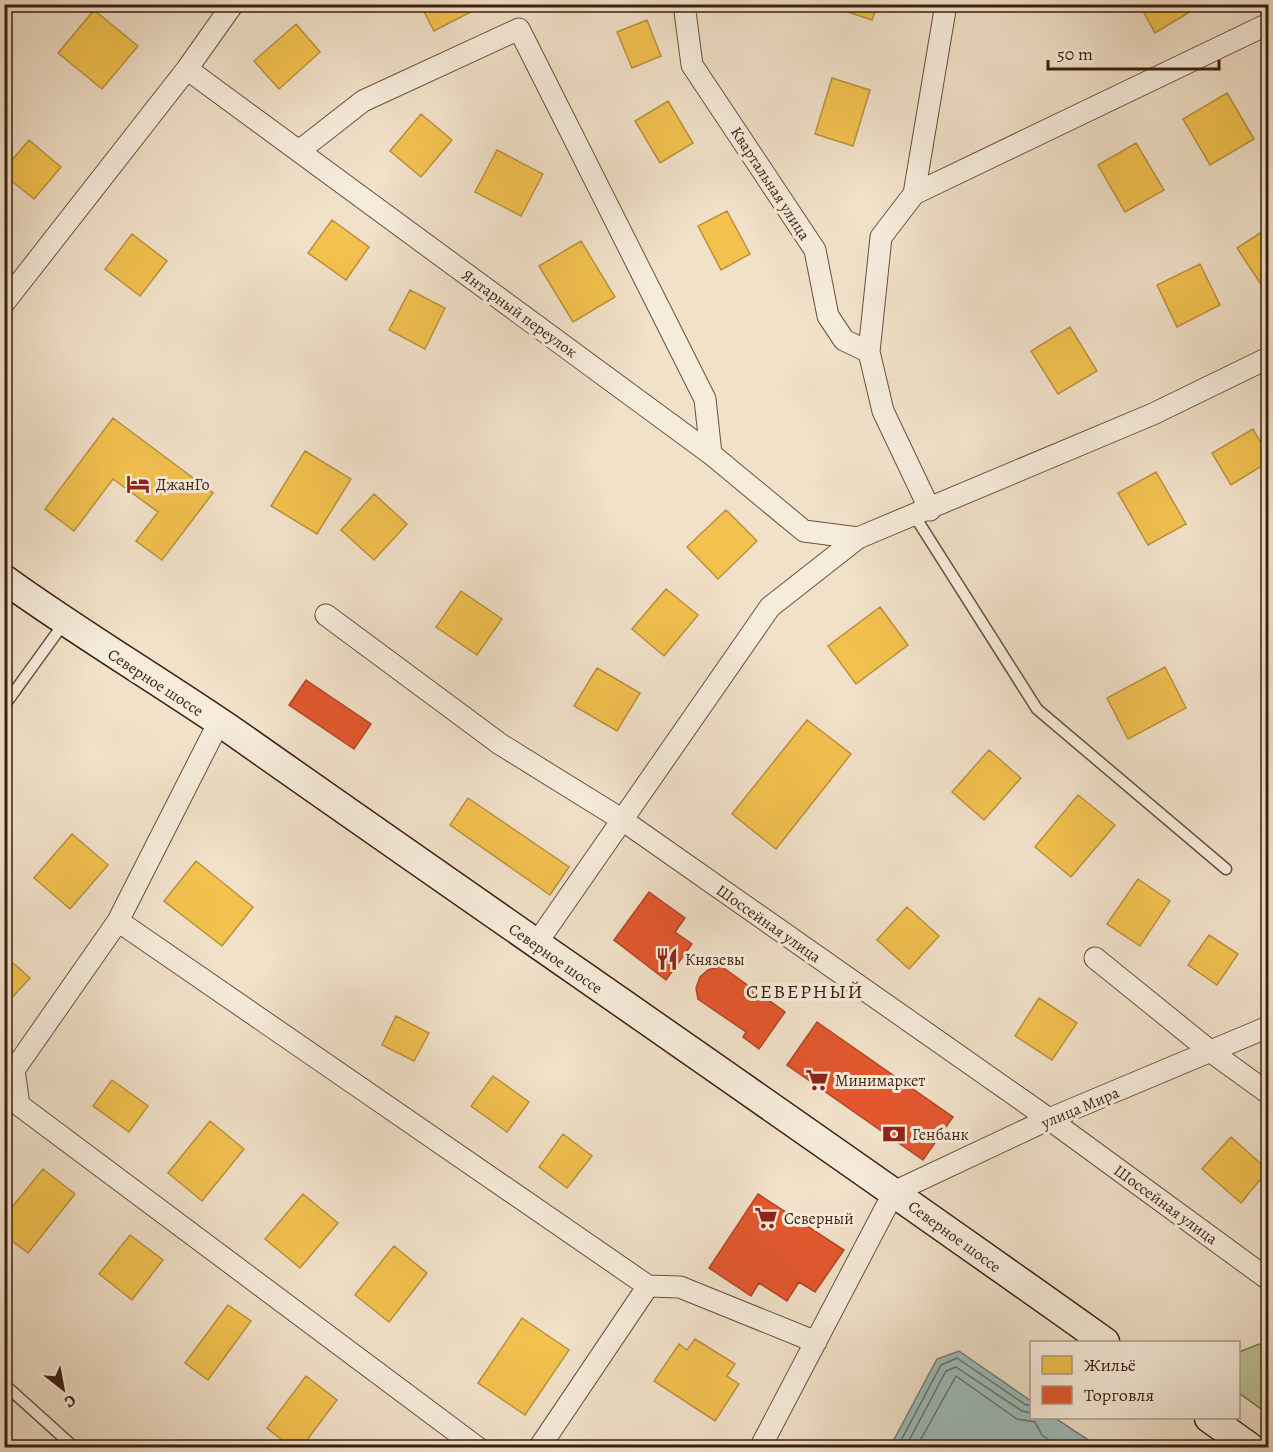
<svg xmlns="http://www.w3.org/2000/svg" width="1273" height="1452" viewBox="0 0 1273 1452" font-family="Alegreya,serif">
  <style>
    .green { fill: #bbc296; stroke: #7c7052; stroke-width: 1.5 }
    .water { fill: #9bbcbb; stroke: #757d76; stroke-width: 1.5 }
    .homes { fill: #f2c14e; stroke: #bc903b; stroke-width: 1.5 }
    .shops { fill: #e4572e; stroke: #b24625; stroke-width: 1.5 }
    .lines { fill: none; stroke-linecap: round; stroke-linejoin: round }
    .shore { stroke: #6c6d65; stroke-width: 1.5 }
    .service-casing { stroke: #6a4f3e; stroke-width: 13 }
    .minor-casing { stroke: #6a4f3e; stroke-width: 23 }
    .secondary-casing { stroke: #3d1e0f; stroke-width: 31 }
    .service { stroke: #f6ecdc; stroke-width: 10 }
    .minor { stroke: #f6ecdc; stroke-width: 21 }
    .secondary { stroke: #f6ecdc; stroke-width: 28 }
    .labels { text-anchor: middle; stroke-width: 6; stroke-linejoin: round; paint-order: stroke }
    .street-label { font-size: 16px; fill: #3d1e0f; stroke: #f6ecdc }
    .poi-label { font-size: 16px; fill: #3d1e0f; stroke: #f6ecdc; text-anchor: start }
    .quarter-label { font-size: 20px; letter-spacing: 1.5px; fill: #3d1e0f; stroke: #f6ecdc }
  </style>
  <rect width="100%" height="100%" fill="#f1e1c9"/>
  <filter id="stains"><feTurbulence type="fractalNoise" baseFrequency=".00333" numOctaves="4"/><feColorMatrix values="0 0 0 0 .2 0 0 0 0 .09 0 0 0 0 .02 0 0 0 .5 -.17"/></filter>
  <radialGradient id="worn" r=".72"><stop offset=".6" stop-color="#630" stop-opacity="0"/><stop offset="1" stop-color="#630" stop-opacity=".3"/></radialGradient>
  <path class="green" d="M 1259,1344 L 1268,1351 L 1268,1414 L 1239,1393 L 1239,1352 Z"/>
  <path class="water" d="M 959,1351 L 1031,1401 L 1032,1418 L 1055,1418 L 1099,1447 L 890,1447 L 937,1359 Z"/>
  <path class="homes" d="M 420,4 L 484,4 L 484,5 L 434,31 Z
    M 834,4 L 878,4 L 872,20 L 833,7 Z
    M 1139,4 L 1203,4 L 1155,33 Z
    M 94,10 L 138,46 L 102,89 L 58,53 Z
    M 647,20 L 661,56 L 632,68 L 617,32 Z
    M 296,24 L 320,52 L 279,89 L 254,61 Z
    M 832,78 L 870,90 L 853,146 L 815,134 Z
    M 1227,93 L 1254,139 L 1210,165 L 1183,119 Z
    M 668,101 L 693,143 L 660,163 L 635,121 Z
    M 421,114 L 452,140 L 421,177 L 390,151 Z
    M 29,140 L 61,167 L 34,199 L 4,175 L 4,169 Z
    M 1136,143 L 1164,190 L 1125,212 L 1098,165 Z
    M 497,150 L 543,174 L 521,216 L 475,192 Z
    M 727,211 L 750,254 L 721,270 L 698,226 Z
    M 332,220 L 369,247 L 346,280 L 308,253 Z
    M 1268,228 L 1268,295 L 1237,248 Z
    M 132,234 L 167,261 L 140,296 L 105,269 Z
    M 581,241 L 615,297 L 573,322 L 539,266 Z
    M 1200,264 L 1220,305 L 1177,327 L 1157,285 Z
    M 410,290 L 445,308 L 425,349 L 389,330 Z
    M 1070,327 L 1097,371 L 1058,394 L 1031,351 Z
    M 113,418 L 213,493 L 162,560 L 136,541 L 158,512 L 113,479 L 74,531 L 45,509 Z
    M 1253,429 L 1268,455 L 1268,462 L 1231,485 L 1212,453 Z
    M 305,451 L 351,479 L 317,534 L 271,506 Z
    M 1156,472 L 1186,524 L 1148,545 L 1118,493 Z
    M 374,494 L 407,524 L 374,560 L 341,530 Z
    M 726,510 L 757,541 L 718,579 L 687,547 Z
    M 666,589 L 698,615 L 664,656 L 632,629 Z
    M 461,591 L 502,619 L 477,655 L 436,627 Z
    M 880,607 L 908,645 L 856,684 L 828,646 Z
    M 1165,667 L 1186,708 L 1128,739 L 1107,698 Z
    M 597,668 L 640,693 L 617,731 L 574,706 Z
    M 807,720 L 851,754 L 776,849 L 732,814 Z
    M 989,750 L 1021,778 L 984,820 L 952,792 Z
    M 1078,795 L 1115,825 L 1071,877 L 1035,847 Z
    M 468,798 L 569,867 L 550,895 L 450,825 Z
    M 72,834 L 108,865 L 70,909 L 34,878 Z
    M 196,861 L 253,907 L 222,946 L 164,901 Z
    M 1138,879 L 1170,901 L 1140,946 L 1107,924 Z
    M 907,907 L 939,936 L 909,969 L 877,940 Z
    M 1209,935 L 1238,954 L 1217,985 L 1188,965 Z
    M 4,955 L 30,978 L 4,1006 Z
    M 1039,998 L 1077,1023 L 1052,1060 L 1015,1036 Z
    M 396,1016 L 429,1033 L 414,1061 L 382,1045 Z
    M 493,1076 L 529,1102 L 507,1132 L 471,1106 Z
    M 112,1080 L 148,1106 L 129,1132 L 93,1106 Z
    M 210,1121 L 244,1149 L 202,1201 L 168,1173 Z
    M 563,1134 L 592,1156 L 567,1188 L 539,1167 Z
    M 1231,1137 L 1268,1170 L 1241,1203 L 1202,1169 Z
    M 43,1169 L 75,1194 L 28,1253 L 4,1235 L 4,1217 Z
    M 303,1194 L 338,1223 L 300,1268 L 265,1239 Z
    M 130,1235 L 163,1260 L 132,1300 L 99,1274 Z
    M 394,1246 L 427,1273 L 389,1322 L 355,1295 Z
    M 228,1305 L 251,1321 L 208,1380 L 185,1363 Z
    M 522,1318 L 569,1350 L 525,1415 L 478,1383 Z
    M 695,1339 L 735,1364 L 727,1376 L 739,1384 L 715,1421 L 654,1381 L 679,1344 L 687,1350 Z
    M 306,1376 L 337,1400 L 301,1448 L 292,1448 L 267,1428 Z"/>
  <path class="shops" d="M 306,680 L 371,724 L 354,749 L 289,705 Z
    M 649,892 L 685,918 L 675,932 L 692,944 L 666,980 L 614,940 Z
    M 721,966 L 785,1012 L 759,1049 L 743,1037 L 746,1032 L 698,999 L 696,988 L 700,977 L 708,970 Z
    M 817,1022 L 953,1117 L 923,1160 L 787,1065 Z
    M 758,1194 L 844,1250 L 815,1292 L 799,1282 L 787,1301 L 759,1283 L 751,1296 L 709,1268 Z"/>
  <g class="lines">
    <path class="shore" d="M 897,1448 L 941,1365 L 957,1358 L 1026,1405 L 1032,1405
      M 905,1448 L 946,1371 L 956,1367 L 1022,1411 L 1032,1413
      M 916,1448 L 956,1376 L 1017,1419 L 1035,1422 L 1042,1435 L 1059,1448"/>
    <g class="service-casing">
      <path id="service" d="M 914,515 L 1037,709 L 1226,869
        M 4,706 L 64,623
        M 4,1384 L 75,1448"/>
    </g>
    <g class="minor-casing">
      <path id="minor" d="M 684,4 L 692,65 L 815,250 L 828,316 L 844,340 L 869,352
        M 187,69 L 711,454 L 804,531 L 858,538
        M 299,151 L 363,101 L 519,29 L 705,399 L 711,454
        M 914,194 L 1268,24
        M 4,303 L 187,69 L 233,4
        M 930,510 L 883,411 L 869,352 L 881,237 L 914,194 L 946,4
        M 326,615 L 500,744 L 621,819 L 1049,1119 L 1268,1279
        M 219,722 L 118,921 L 648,1286 L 680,1287 L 816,1342
        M 118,921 L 14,1070 L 19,1105 L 478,1448
        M 536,944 L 770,607 L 858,538 L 1153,414 L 1268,358
        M 1095,958 L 1210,1051 L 1268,1093
        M 539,1448 L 648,1286
        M 760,1448 L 894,1192 L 1049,1119 L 1268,1027"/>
    </g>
    <g class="secondary-casing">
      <path id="secondary" d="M 4,579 C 79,633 158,680 234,732 C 524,936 816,1136 1105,1342
        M 1209,1418 L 1251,1448"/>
    </g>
    <use href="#service" class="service"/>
    <use href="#minor" class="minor"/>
    <use href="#secondary" class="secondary"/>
  </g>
  <defs>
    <g id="hotel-bare" transform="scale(1.8)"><path d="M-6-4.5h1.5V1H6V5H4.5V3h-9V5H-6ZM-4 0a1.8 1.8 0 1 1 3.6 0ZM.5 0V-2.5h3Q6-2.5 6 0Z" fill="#8f2418" stroke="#f6ecdc" stroke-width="2.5" paint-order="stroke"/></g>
    <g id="restaurant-bare" transform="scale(1.8)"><path d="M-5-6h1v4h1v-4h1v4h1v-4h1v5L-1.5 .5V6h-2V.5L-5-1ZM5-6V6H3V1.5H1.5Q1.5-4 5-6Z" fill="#8f2418" stroke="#f6ecdc" stroke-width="2.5" paint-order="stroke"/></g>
    <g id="supermarket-bare" transform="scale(1.8)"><path d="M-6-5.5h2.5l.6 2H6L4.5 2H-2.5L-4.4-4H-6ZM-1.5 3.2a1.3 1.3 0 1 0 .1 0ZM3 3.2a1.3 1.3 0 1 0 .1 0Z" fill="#8f2418" stroke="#f6ecdc" stroke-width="2.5" paint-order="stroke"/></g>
    <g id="bank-bare" transform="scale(1.8)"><path d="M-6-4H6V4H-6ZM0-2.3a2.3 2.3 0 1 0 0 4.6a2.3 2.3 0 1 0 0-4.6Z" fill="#8f2418" stroke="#f6ecdc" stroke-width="2.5" paint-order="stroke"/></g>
  </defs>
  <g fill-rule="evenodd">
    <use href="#hotel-bare" x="138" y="484"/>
    <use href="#restaurant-bare" x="667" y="959"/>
    <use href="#supermarket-bare" x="817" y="1080"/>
    <use href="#bank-bare" x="894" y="1134"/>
    <use href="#supermarket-bare" x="766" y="1218"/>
  </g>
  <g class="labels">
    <g class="street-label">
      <text transform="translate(771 183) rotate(57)" y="6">Квартальная улица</text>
      <text transform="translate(520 313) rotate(36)" y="6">Янтарный переулок</text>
      <text transform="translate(156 682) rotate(33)" y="6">Северное шоссе</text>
      <text transform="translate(769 923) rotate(35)" y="6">Шоссейная улица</text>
      <text transform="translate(556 958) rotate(35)" y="6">Северное шоссе</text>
      <text transform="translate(1080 1107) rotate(-23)" y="6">улица Мира</text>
      <text transform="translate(1166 1204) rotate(36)" y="6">Шоссейная улица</text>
      <text transform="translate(955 1236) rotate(36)" y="6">Северное шоссе</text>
    </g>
    <g class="poi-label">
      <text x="156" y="490">ДжанГо</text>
      <text x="685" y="965">Князевы</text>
      <text x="835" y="1086">Минимаркет</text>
      <text x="912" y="1140">Генбанк</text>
      <text x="784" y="1224">Северный</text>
    </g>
    <g class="quarter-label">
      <text x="805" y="998">СЕВЕРНЫЙ</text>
    </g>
  </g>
  <rect width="1273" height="1452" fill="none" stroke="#f1e1c9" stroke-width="24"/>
  <rect x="6" y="6" width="1261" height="1440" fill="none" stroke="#3d1e0f" stroke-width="3"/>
  <rect x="12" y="12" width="1249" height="1428" fill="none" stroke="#3d1e0f" stroke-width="1.5"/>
  <rect x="1030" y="1341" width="210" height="78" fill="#f6ecdc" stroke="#ac9a8a" stroke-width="1.5"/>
  <rect x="1042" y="1356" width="30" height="18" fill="#f2c14e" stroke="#ac9a8a" stroke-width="1.5"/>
  <text x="1084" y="1371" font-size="18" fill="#3d1e0f">Жильё</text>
  <rect x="1042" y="1386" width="30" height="18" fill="#e4572e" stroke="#ac9a8a" stroke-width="1.5"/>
  <text x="1084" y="1401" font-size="18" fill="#3d1e0f">Торговля</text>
  <g transform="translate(63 1389) rotate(149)" stroke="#f6ecdc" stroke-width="4.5" paint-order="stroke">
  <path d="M0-4.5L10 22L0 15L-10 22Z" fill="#3d1e0f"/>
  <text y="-9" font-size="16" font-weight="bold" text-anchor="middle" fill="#3d1e0f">С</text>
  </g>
  <path d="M1048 60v9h171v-9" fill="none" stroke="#3d1e0f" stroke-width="3"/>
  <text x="1057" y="60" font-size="18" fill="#3d1e0f" stroke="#f6ecdc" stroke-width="4.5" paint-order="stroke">50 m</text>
  <rect width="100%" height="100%" filter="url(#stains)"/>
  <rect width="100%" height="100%" fill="url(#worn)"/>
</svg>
